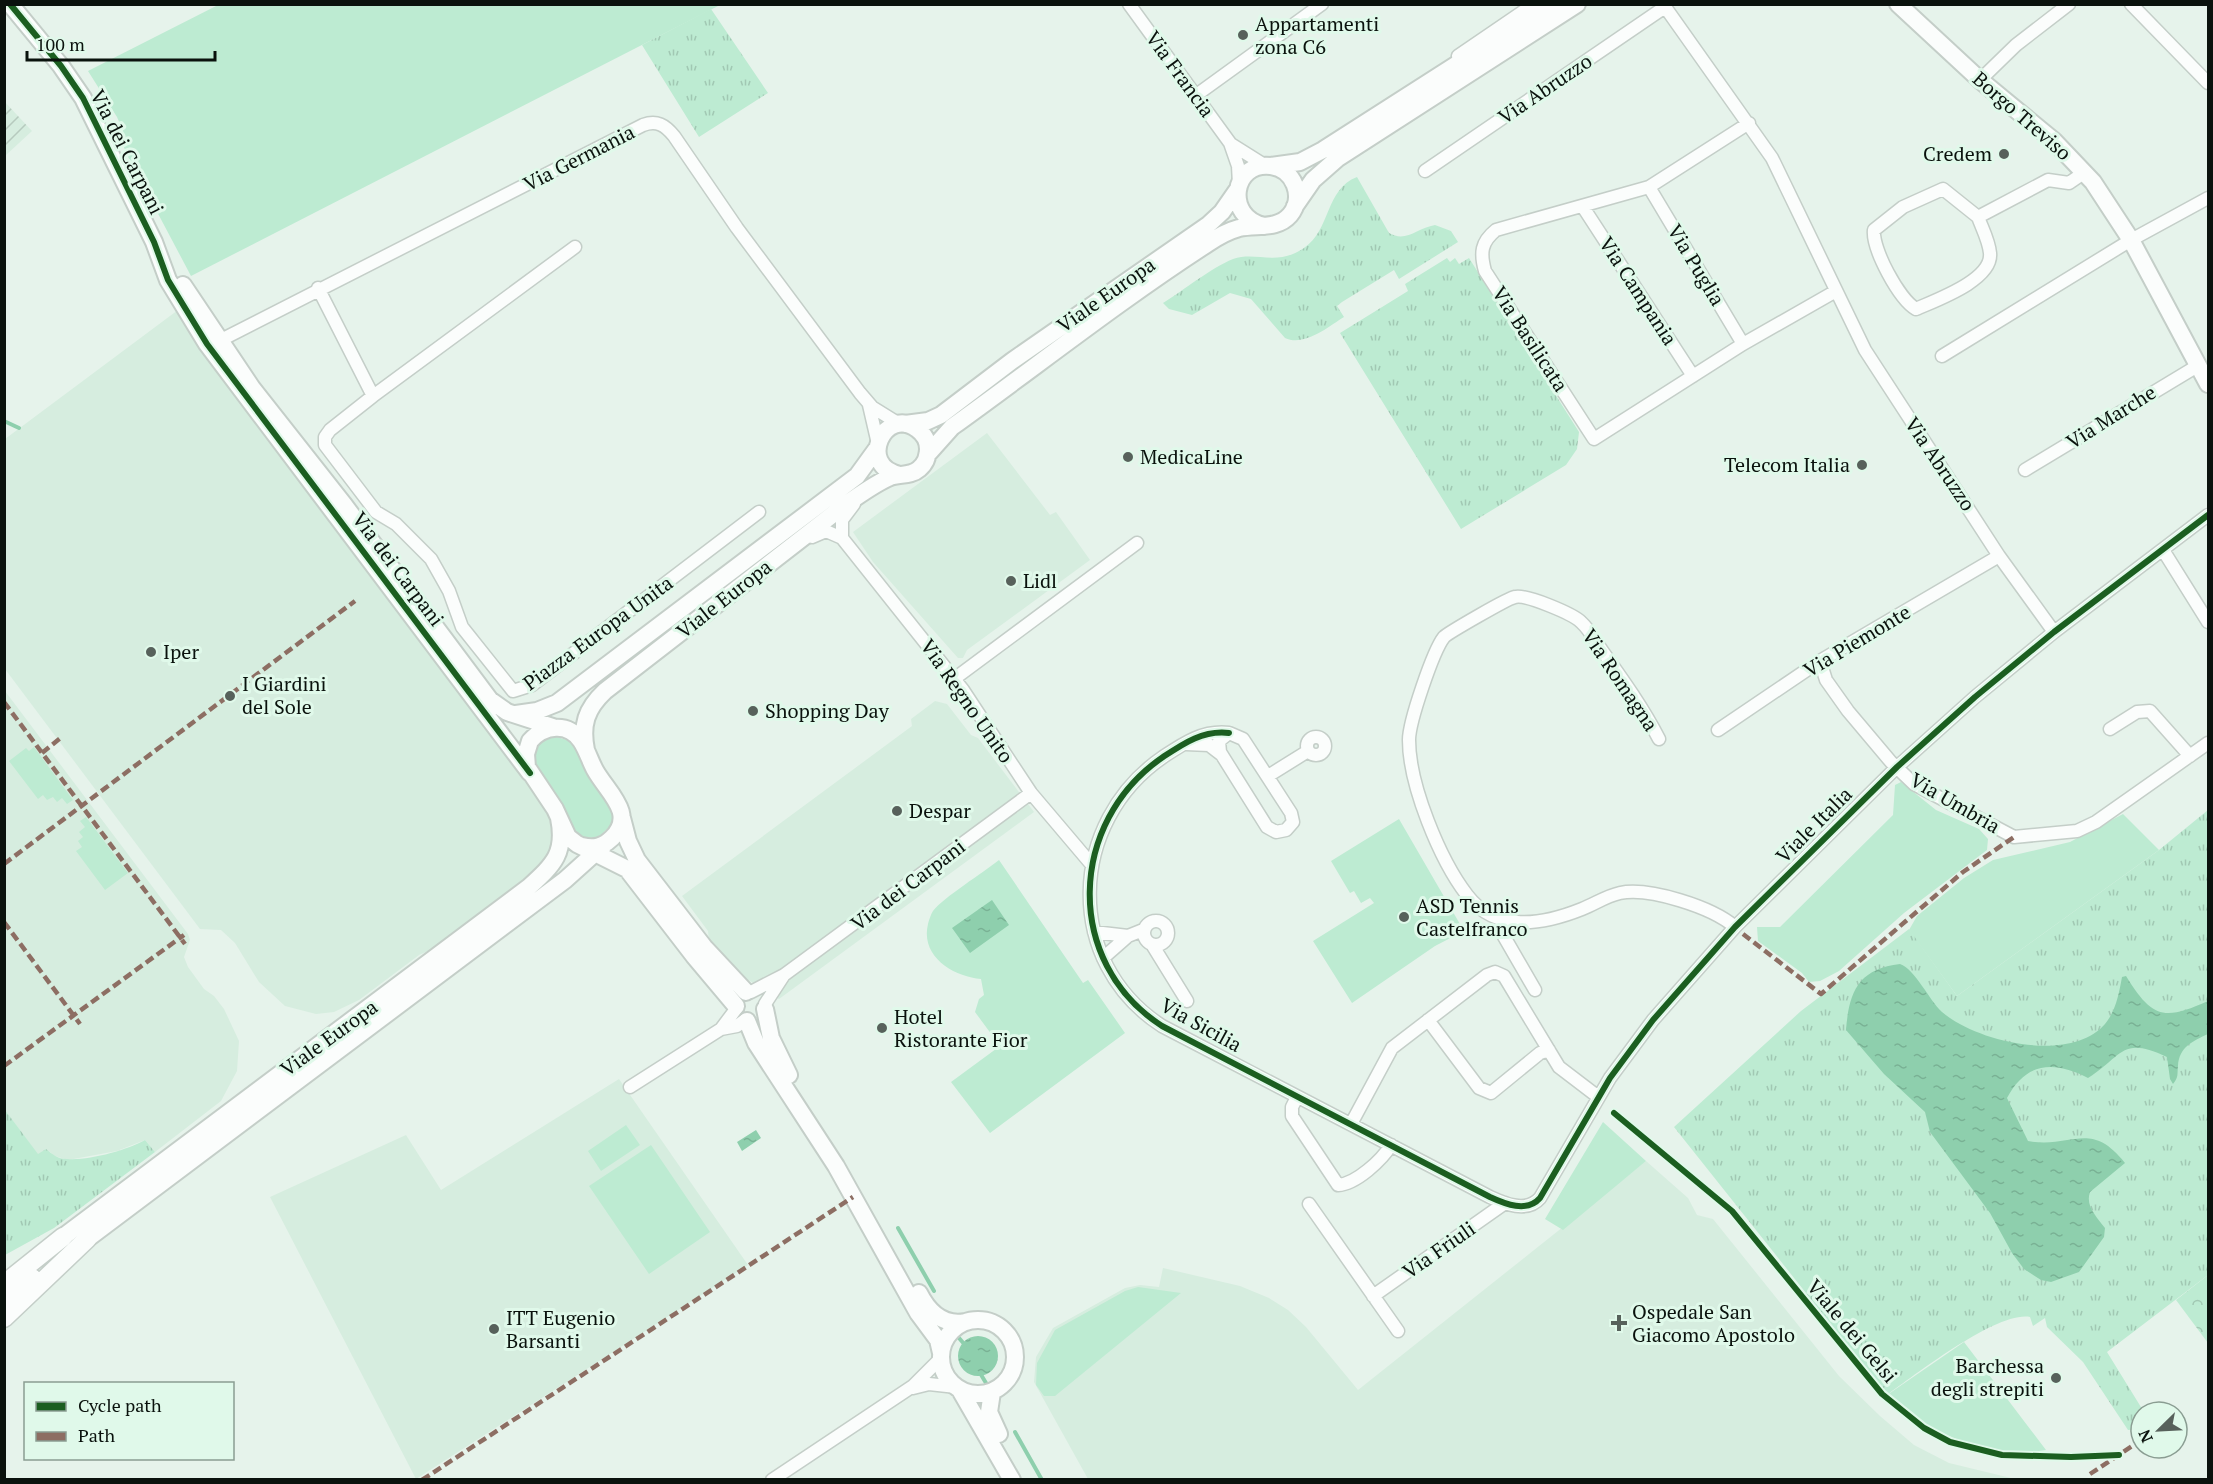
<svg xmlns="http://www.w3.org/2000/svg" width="2213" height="1484" viewBox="0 0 2213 1484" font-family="'PT Serif',serif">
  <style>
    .built { fill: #d6eddf }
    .industrial { fill: url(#industrial-furrows) }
    .grass { fill: #bdebd2 }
    .forest { fill: url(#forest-crowns) }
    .park { fill: url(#park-tufts) }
    .water { fill: url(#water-ripples) }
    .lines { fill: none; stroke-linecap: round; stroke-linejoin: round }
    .stream { stroke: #8ecfad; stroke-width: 4 }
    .street-casing { stroke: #c4cec8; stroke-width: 15 }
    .secondary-casing { stroke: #c4cec8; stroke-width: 20 }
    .primary-casing { stroke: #c4cec8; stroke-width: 21 }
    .street { stroke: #fbfdfc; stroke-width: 12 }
    .secondary { stroke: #fbfdfc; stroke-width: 16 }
    .primary { stroke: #fbfdfc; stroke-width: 18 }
    .quiet { stroke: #8d6e63; stroke-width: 4.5; stroke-dasharray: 9 4.5; stroke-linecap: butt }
    .cycleway-casing { stroke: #e0f9ea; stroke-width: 10 }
    .cycleway { stroke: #1b5e20; stroke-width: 6 }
    .poi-dot { fill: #57615b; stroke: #e0f9ea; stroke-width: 2 }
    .labels { text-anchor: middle; stroke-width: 6; stroke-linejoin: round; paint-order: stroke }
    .poi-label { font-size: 20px; fill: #0a120d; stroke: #e0f9ea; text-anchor: start }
    .street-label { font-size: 20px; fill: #0a120d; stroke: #e0f9ea }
  </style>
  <defs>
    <pattern id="industrial-furrows" width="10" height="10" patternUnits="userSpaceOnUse" patternTransform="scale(1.5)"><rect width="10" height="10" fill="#d6eddf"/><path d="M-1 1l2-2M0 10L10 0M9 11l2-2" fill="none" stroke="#b6cabe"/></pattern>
    <pattern id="forest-crowns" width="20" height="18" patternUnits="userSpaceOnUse" patternTransform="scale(1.5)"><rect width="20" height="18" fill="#bdebd2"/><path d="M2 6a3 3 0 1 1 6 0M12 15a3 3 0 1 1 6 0" fill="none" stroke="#a1c8b3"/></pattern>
    <pattern id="park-tufts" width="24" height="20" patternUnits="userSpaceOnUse" patternTransform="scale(1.5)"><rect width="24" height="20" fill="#bdebd2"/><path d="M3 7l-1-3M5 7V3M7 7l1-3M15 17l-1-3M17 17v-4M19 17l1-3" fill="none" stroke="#a1c8b3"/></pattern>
    <pattern id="water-ripples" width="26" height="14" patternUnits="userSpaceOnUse" patternTransform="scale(1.5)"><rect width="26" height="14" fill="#8ecfad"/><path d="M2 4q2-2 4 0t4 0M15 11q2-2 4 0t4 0" fill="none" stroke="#79b194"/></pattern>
  </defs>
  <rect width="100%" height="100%" fill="#e6f3eb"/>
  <path class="built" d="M 178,310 L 541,799 L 553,820 L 556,836 L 550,857 L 517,890 L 448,942 L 419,955 L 359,1000 L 334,1012 L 316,1014 L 285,1006 L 259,982 L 235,943 L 221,930 L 200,929 L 5,669 L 5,439 Z
    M 987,433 L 1050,515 L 1056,512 L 1090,560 L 967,650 L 963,658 L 958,658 L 873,562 L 853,532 Z
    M 5,691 L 188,934 L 190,940 L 184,957 L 188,967 L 204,989 L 214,996 L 224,1009 L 239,1041 L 237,1071 L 221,1101 L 155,1152 L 145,1140 L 117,1151 L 68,1160 L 55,1156 L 46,1149 L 38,1155 L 5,1110 Z
    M 935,701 L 947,704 L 971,735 L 978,738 L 1034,812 L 779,999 L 742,976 L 725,961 L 709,940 L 708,931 L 682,896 L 912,726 L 911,719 Z
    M 619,1079 L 748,1265 L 416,1479 L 270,1197 L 406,1135 L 441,1190 Z
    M 1646,1161 L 1688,1198 L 1697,1215 L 1713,1219 L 1839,1376 L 1880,1416 L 1914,1445 L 1949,1463 L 2015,1479 L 1088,1479 L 1034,1382 L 1036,1357 L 1053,1328 L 1125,1288 L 1140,1285 L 1159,1287 L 1163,1268 L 1240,1286 L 1269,1298 L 1288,1310 L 1306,1327 L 1358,1390 Z"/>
  <path class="industrial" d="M 4,101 L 32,131 L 5,156 L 4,156 Z"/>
  <path class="grass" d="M 220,4 L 720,4 L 720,5 L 191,276 L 127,155 L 120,137 L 123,131 L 117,117 L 88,71 Z
    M 551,735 L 570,741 L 609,803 L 613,814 L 612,824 L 598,838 L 585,838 L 572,830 L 534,764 C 532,749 539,743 551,735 Z
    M 34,747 L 73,800 L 67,804 L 62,798 L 57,802 L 53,797 L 47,800 L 43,795 L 38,799 L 9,761 L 26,748 L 29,751 Z
    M 1901,782 L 1936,810 L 1979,829 L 1988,839 L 1987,850 L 1904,913 L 1839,971 L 1820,981 L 1809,982 L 1802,973 L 1758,941 L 1757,927 L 1780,927 L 1893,815 L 1895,785 Z
    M 2123,814 L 2159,850 L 1957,996 L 1909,930 L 1917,916 L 1964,878 L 1993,860 L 2070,842 Z
    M 86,817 L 128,873 L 105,890 L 76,851 L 82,847 L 78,841 L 83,837 L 79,832 L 85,827 L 80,821 Z
    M 1399,819 L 1464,931 L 1435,946 L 1352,1003 L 1313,941 L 1374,903 L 1370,898 L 1361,903 L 1354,891 L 1350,893 L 1331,861 Z
    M 999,860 L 1083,983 L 1088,980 L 1125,1033 L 990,1133 L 951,1082 L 1000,1046 L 975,1012 L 979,999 L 984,995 L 981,979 C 954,977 920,957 928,924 C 929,920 931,914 933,911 C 944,897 983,873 999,860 Z
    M 1603,1122 L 1646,1161 L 1563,1230 L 1545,1219 Z
    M 626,1125 L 640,1145 L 601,1171 L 588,1151 Z
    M 651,1145 L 710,1232 L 649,1274 L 589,1186 Z
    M 1138,1287 L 1181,1293 L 1055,1396 L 1044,1396 L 1036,1385 L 1037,1363 L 1055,1330 L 1125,1291 Z
    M 1964,1342 L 2046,1450 C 1989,1459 1928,1434 1887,1395 Z"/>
  <path class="forest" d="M 2208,1275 L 2208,1343 L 2176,1300 Z"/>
  <path class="park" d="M 711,9 L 768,93 L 699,137 L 642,45 Z
    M 1357,177 L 1389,233 C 1406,243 1417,228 1435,225 L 1451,231 L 1458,242 L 1399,279 L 1394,270 L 1342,302 L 1337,306 L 1344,317 C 1328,327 1304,347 1285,338 L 1251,299 L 1230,293 L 1192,315 L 1169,309 L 1163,303 C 1184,290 1211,268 1233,259 C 1257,251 1276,267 1304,248 C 1331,230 1325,189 1357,177 Z
    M 1447,258 L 1450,262 L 1455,258 L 1459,264 L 1469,258 L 1579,432 L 1577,449 L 1566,465 L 1461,529 L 1340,333 L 1408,291 L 1405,284 Z
    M 2208,810 L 2208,1275 L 2107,1352 L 2144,1412 L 2141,1412 L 2141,1429 L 2128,1430 L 2083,1362 L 2047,1327 L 2045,1318 L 2033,1326 L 2030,1317 C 1997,1311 1915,1375 1887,1395 L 1674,1127 L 1801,1011 L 1909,929 L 1957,996 L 2159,850 Z
    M 5,1110 L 38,1154 L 46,1149 C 52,1154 58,1159 67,1159 C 88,1161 127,1150 145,1140 L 155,1152 L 54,1228 L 5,1255 Z"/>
  <path class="water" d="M 992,900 L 1009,925 L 970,953 L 952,928 Z
    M 1900,964 C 1915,969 1929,1000 1942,1012 C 1977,1042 2070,1064 2105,1024 C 2116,1011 2119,993 2122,977 L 2126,976 C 2153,1020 2165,1020 2208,1001 L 2208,1034 C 2193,1041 2179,1047 2178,1066 C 2177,1074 2179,1077 2173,1084 L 2170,1079 L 2167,1057 C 2121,1035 2123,1056 2088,1078 C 2054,1060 2026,1062 2007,1098 L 2028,1141 C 2072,1149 2090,1119 2125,1163 L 2090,1192 C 2085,1206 2097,1217 2105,1228 L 2104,1237 L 2079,1272 L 2051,1282 L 2041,1280 L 2024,1269 L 2012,1253 L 1990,1213 L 1930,1132 L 1925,1112 L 1884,1074 L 1846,1030 C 1849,992 1858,969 1900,964 Z
    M 756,1130 L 761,1138 L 742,1151 L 737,1142 Z
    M958 1356a20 20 0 1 1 40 0a20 20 0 1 1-40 0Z"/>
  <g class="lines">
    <path class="stream" d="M 4,421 L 19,428
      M 898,1228 L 934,1291
      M 959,1338 L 965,1345
      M 980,1373 L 986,1383
      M 1015,1432 L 1042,1480"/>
    <g class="street-casing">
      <path id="street" d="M 1129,4 L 1230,143 L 1238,166 L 1239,184
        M 1663,4 L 1772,158 L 1865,350 L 1999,556 L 2054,632
        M 2131,4 L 2208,83
        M 1458,56 L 1534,4
        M 1980,80 L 2016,45 L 2069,4
        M 1195,96 L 1322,4
        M 1749,123 L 1649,187 L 1496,230 C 1481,242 1480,253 1485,271 L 1594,439 L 1743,344 L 1836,291
        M 1231,144 L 1266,166
        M 1425,171 L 1665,7
        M 1649,187 L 1743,344
        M 1583,207 L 1693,376
        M 1978,217 C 1982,228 1989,241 1990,253 C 1993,280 1936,300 1916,309 C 1899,299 1872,249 1874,230 L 1903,207 L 1943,189 L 1978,217 L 2048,180 L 2069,183 L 2085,172
        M 318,288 L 373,396 L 575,247
        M 215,343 L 643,125 C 657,120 665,125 674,136 L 737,228 L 860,393 L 872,407 L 901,425
        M 1942,356 L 2131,240 L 2208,198
        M 373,396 L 330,430 L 325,437 L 325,445 L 376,512 L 396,524 L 431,559 L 449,591 L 462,627 L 513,691 L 532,685 L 759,512
        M 869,405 L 878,444
        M 2025,470 L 2199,365
        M 812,537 L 826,531 L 842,538 L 963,690 L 1031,793 L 1092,865
        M 842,538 L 842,520 L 854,504
        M 2163,550 L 2208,622
        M 1820,661 L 1826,680 L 1848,711 L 1891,762 L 1914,784 L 2014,837 L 2077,831 L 2096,822 L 2208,743
        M 954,679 L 1137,543
        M 2110,729 L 2137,712 L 2150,711 L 2190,756
        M 1718,730 L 1820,661 L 1999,556
        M 1229,733 C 1203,730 1184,743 1163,757 C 1068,822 1063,962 1162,1026 L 1490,1197 C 1505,1204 1527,1213 1540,1198 L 1610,1078 L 1653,1020 L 1735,927 L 1897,767 L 1975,697 L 2054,632 L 2208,515
        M 1229,733 L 1243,739 L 1291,813 L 1293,822 L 1286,830 L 1276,832 L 1267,827 L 1220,752 L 1219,741 Z
        M1307 746a9 9 0 1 1 18 0a9 9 0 1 1-18 0Z
        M 1659,739 C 1643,708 1623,680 1603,652 C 1596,642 1590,630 1581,622 C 1573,614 1526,594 1515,597 C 1508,598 1448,633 1444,637 C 1433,651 1409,722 1409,740 C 1409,785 1440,860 1467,895 C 1496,933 1542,925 1582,909 C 1595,904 1606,896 1620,893 C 1649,887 1712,907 1735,927
        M 1186,744 L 1209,745 L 1222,755
        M 1268,776 L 1308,751
        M1144 933a12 12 0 1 1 24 0a12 12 0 1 1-24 0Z
        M 1500,921 L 1502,933 L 1535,990
        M 1094,932 L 1128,936
        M 1153,946 L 1187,1001
        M 1103,958 L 1128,936 L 1143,930
        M 751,992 L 784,975 L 1031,793
        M 765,1004 L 784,975
        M 1428,1020 L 1479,1088 L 1491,1093 L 1540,1053 L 1549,1050
        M 721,1029 L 736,1009
        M 630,1087 L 721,1029 L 737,1026 L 745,1020
        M 1297,1097 L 1292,1107 L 1292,1116 L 1338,1185 C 1356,1184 1382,1160 1391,1145
        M 1351,1124 L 1392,1048 L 1487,975 L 1495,972 L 1504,976 L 1559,1067 L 1597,1096
        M 1309,1204 L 1398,1331
        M 1373,1296 L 1505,1203
        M 913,1388 L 929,1384 L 956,1387
        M 772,1480 L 913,1386 L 941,1358"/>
    </g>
    <g class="secondary-casing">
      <path id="secondary" d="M 10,4 L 61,66 L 83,98 L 154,242 L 168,280 L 207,344 L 530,773
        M 1898,4 L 1980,80 L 2054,141 L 2093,182 L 2131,240 L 2208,384
        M 1271,166 L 1300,162 L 1323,150 L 1551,4
        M 1295,206 L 1313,180 L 1338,158 L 1577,4
        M 183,285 L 252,388 L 345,506 L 490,700 L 507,712 L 553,727
        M 905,424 L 928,421 L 941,415 L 1012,361 L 1208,225 L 1222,212 L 1238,189
        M 927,455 L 952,427 C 1037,366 1119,301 1207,244 C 1217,237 1228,231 1239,228 C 1257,224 1277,230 1290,215 C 1305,197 1294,169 1271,166 C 1232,161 1224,217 1264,226
        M 516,714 L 537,711 L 557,703 L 857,476 L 878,447
        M 586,750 C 581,725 586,709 605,691 L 845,505 C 859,495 873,485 888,478 C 898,473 910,477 919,469 C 925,464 928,457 928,449 C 928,441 924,434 917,429 C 885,405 856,466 900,475
        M 622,818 L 628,841 L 637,860 L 704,947 L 746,992
        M 582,846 C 594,849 603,847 612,838 C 637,814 607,792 595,770 C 590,761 587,750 581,741 C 568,722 544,725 530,741 L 526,754 L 527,767 L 555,809 L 568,837 L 577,844 L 627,869 L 694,956 L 736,1006
        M 765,1009 L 771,1038 L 789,1075
        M 747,1021 L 756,1043 L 836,1166 L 918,1313 L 938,1340 L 941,1353
        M 63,1237 L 529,887 C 554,864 566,853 559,818
        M 87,1239 L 565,880 L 605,844
        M 919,1293 C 928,1311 943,1326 965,1322
        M941 1357a37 37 0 1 1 74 0a37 37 0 1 1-74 0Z
        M 960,1390 L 1012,1480
        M 992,1392 L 989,1412 L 999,1434"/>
    </g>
    <g class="primary-casing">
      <path id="primary" d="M 8,1281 L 63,1237
        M 4,1299 L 32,1278
        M 4,1318 L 87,1239"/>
    </g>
    <use href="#street" class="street"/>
    <use href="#secondary" class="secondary"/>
    <use href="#primary" class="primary"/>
    <path class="quiet" d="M 4,702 L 185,944
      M 42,753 L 63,736
      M 4,864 L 355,601
      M 4,922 L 80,1024
      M 1743,934 L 1821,994 L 1963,872 L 2014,837
      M 4,1066 L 184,935
      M 2090,1474 L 2141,1440
      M 422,1480 L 853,1197"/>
    <g class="cycleway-casing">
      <path id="cycleway" d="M 10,4 L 61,66 L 83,98 L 154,242 L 168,280 L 207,344 L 530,773
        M 1229,733 C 1203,730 1184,743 1163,757 C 1068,822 1063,962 1162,1026 L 1490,1197 C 1505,1204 1527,1213 1540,1198 L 1610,1078 L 1653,1020 L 1735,927 L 1897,767 L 1975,697 L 2054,632 L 2208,515
        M 1614,1113 L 1732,1211 L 1882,1394 L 1924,1428 L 1950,1442 L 2002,1455 L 2071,1457 L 2119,1455"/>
    </g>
    <use href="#cycleway" class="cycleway"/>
  </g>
  <g class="poi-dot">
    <circle cx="1243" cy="35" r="6"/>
    <circle cx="2004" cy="154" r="6"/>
    <circle cx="1128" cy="457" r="6"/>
    <circle cx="1862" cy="465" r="6"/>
    <circle cx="1011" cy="581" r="6"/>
    <circle cx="151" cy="652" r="6"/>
    <circle cx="230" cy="696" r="6"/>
    <circle cx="753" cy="711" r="6"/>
    <circle cx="897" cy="811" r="6"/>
    <circle cx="1404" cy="917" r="6"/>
    <circle cx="882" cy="1028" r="6"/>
    <path d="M1616 1314h6v6h6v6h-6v6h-6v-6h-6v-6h6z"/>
    <circle cx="494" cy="1329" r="6"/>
    <circle cx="2056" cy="1378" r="6"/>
  </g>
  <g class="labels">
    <g class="poi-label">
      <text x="1255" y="31">Appartamenti<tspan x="1255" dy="23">zona C6</tspan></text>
      <text x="1992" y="161" text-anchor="end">Credem</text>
      <text x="1140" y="464">MedicaLine</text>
      <text x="1850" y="472" text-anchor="end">Telecom Italia</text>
      <text x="1023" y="588">Lidl</text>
      <text x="163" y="659">Iper</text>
      <text x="242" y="691">I Giardini<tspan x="242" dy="23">del Sole</tspan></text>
      <text x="765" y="718">Shopping Day</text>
      <text x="909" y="818">Despar</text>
      <text x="1416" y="913">ASD Tennis<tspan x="1416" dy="23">Castelfranco</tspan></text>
      <text x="894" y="1024">Hotel<tspan x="894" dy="23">Ristorante Fior</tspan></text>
      <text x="1632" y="1319">Ospedale San<tspan x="1632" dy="23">Giacomo Apostolo</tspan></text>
      <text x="506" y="1325">ITT Eugenio<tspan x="506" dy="23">Barsanti</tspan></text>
      <text x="2044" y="1373" text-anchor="end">Barchessa<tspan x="2044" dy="23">degli strepiti</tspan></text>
    </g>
    <g class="street-label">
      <text transform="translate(1180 74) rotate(54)" y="7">Via Francia</text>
      <text transform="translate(1545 89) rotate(-34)" y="7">Via Abruzzo</text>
      <text transform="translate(2022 116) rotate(41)" y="7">Borgo Treviso</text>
      <text transform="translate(127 152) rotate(63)" y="7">Via dei Carpani</text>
      <text transform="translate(579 158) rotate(-27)" y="7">Via Germania</text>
      <text transform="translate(1696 265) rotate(59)" y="7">Via Puglia</text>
      <text transform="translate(1638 291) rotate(57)" y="7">Via Campania</text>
      <text transform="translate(1106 295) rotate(-35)" y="7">Viale Europa</text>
      <text transform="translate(1530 339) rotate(57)" y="7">Via Basilicata</text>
      <text transform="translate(2111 417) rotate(-32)" y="7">Via Marche</text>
      <text transform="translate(1940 464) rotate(56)" y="7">Via Abruzzo</text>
      <text transform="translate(398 569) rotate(53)" y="7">Via dei Carpani</text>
      <text transform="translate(724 599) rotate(-38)" y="7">Viale Europa</text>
      <text transform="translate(598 633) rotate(-36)" y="7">Piazza Europa Unita</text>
      <text transform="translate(1857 641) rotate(-31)" y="7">Via Piemonte</text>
      <text transform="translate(1620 680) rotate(56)" y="7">Via Romagna</text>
      <text transform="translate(967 701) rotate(55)" y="7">Via Regno Unito</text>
      <text transform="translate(1955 803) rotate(30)" y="7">Via Umbria</text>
      <text transform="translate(1814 825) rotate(-45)" y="7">Viale Italia</text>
      <text transform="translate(908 885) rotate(-37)" y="7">Via dei Carpani</text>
      <text transform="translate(1201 1025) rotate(29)" y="7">Via Sicilia</text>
      <text transform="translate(329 1038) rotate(-36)" y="7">Viale Europa</text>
      <text transform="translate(1439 1250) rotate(-35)" y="7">Via Friuli</text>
      <text transform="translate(1852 1331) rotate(50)" y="7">Viale dei Gelsi</text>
    </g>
  </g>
  <rect width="2213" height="1484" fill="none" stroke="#0a120d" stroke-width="12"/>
  <rect x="24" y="1382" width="210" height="78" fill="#e0f9ea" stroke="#8a9d92" stroke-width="1.5"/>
  <rect x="36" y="1402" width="30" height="9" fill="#1b5e20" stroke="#8a9d92" stroke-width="1.5"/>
  <text x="78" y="1412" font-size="18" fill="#0a120d">Cycle path</text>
  <rect x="36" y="1432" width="30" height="9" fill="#8d6e63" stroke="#8a9d92" stroke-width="1.5"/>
  <text x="78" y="1442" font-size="18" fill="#0a120d">Path</text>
  <g transform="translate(2159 1430) rotate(246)"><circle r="28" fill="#e0f9ea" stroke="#8a9d92" stroke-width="1.5"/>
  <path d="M0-4.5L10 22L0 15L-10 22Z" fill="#57615b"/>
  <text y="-9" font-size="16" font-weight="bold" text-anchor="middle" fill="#0a120d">N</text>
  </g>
  <path d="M27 51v9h188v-9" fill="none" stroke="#0a120d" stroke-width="3"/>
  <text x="36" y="51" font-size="18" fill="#0a120d" stroke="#e0f9ea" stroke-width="4.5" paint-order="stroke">100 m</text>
</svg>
